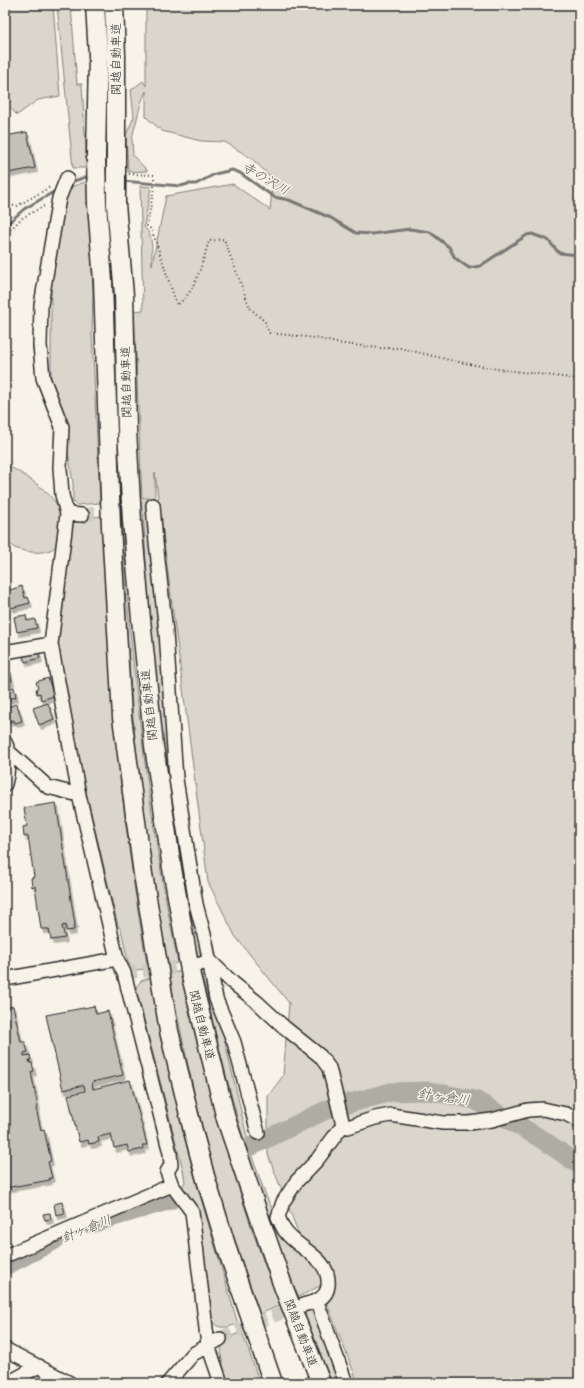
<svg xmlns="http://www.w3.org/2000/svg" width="584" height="1388" viewBox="0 0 584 1388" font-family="Pangolin,'Klee One',sans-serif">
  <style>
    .green { fill: #dad6cc; stroke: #82807c }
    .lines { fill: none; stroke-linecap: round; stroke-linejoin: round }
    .stream { stroke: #7a7874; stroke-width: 3 }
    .river { stroke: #afaca4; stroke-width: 19 }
    .building { fill: #c4c1b9; stroke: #2b2b2b; filter: url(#shadow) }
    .minor-tunnel { stroke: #cecbc2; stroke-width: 13; stroke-dasharray: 13 6; stroke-linecap: butt }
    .minor-casing { stroke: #2b2b2b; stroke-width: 16 }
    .highway-casing { stroke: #2b2b2b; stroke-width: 21 }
    .path { stroke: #2b2b2b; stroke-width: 2; stroke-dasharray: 1 3; stroke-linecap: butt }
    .minor { stroke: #f7f3e8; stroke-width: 13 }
    .highway { stroke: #f7f3e8; stroke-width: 18 }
    .highway-bridge-casing { stroke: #2b2b2b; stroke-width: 21; stroke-linecap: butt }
    .highway-bridge { stroke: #f7f3e8; stroke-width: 18 }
    .labels { text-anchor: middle; stroke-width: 3; stroke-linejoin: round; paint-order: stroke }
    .street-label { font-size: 12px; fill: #2b2b2b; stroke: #f7f3e8 }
    .water-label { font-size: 13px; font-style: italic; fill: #53524f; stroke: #f7f3e8 }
  </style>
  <defs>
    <filter id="shadow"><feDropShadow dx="2.5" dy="4.5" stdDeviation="0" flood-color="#0004"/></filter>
  </defs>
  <rect width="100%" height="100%" fill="#f7f3e8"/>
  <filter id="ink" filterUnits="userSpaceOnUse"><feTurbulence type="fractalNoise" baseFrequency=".025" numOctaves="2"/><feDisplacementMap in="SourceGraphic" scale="8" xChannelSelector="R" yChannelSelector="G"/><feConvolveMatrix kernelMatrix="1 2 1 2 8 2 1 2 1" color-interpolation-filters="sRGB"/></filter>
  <g filter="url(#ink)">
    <path class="green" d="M 5,5 L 53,5 L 60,96 L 38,100 L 17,115 L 5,103 Z
      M 57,5 L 71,5 L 77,84 L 82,84 L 87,168 L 73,168 Z
      M 146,5 L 579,5 L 579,1383 L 358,1383 L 320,1286 L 298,1297 C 279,1247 261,1196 245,1145 C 228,1086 214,1027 200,968 L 209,968 L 215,999 L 251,1154 L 266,1196 L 284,1232 L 305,1250 L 268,1155 L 268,1096 L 283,1076 L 289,1003 L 235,936 L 208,882 L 155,473 L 155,498 L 142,498 L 134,311 L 143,310 L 140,186 L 151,187 L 144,227 C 155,237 151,252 152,265 L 166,196 L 233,184 L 270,210 L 273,179 L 251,158 L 225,142 L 201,141 L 162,131 L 146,117 L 146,91 L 141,103 L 132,138 L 133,156 L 147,170 L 147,171 L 128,172 L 126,135 L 134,117 L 131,90 L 143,81 L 146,86 Z
      M 88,181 L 93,291 L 92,334 L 100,503 L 77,505 L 73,502 L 73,483 L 65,433 L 63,410 L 51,383 L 51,286 L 54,237 L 68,188 Z
      M 113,305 L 114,305 L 123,508 L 121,509 Z
      M 5,464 C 20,472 48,489 56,504 C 60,511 62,522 60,530 C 60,534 60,539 58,543 C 51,556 27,553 15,548 C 12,546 8,543 5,541 Z
      M 151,508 L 158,586 L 156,607 L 175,779 L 205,958 L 198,959 L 185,897 L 169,803 L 149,616 L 143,509 Z
      M 121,515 L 123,515 C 124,546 125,578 128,609 C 139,728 154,846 178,963 L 167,965 C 157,902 147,839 139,776 C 129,689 125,602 121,515 Z
      M 101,516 C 109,668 120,819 148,969 L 133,970 L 128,962 L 121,929 L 118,926 L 85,787 L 62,672 L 58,639 L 71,520 Z
      M 180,971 C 198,1052 220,1132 246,1211 C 256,1243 268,1274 280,1305 L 260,1314 C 242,1261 223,1208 209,1154 C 194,1095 181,1034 169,974 Z
      M 150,978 L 181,1124 L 197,1185 L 238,1324 C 231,1326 218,1331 213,1322 C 211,1319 211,1312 210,1309 L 196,1206 L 182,1187 L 185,1182 L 183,1170 L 137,992 L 136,987 L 141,981 Z
      M 316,1305 L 344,1383 L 332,1383 L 302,1307 Z
      M 242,1332 L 260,1383 L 228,1383 C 225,1369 217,1353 224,1339 Z"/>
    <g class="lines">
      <path class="stream" d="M 122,181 L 181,186 L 188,184 L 196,184 L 215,174 L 232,170 L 240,173 L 274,197 L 289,200 L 331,218 L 356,233 L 372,234 L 410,229 L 430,232 L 449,247 L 455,258 L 469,268 L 480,266 L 527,235 L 532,234 L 548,240 L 559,253 L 579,255
        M 71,182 L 86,177 L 90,177
        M 5,226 L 24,209 L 57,190"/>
      <path class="river" d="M 252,1146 L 328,1109 L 391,1092 L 429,1091 L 475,1100 L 543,1140 L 579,1165
        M 90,1224 L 171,1200
        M 5,1266 L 55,1240"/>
    </g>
    <path class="building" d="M 27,132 L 35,168 L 8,173 L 5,158 L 5,136 Z
      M 22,586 L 25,598 L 28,597 L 30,603 L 11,608 L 7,591 Z
      M 26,615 L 27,621 L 35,619 L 37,628 L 17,632 L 14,617 Z
      M 36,644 L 40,658 L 25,662 L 21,651 Z
      M 9,668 L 12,681 L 8,682 L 8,684 L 5,685 L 5,669 Z
      M 48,678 L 54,696 L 41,700 L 40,693 L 37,694 L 36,689 L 38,688 L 36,682 Z
      M 14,687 L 16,697 L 7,699 L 5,689 Z
      M 48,703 L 54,719 L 39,725 L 33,708 Z
      M 17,704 L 22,721 L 15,723 L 14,720 L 9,722 L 6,707 Z
      M 56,803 L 75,925 L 73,925 L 74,930 L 66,931 L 66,925 L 62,926 L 65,938 L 51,940 L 49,929 L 41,929 L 35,886 L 32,887 L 31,878 L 34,877 L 28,836 L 24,837 L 23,827 L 27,826 L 24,808 Z
      M 13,1006 L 21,1042 L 25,1042 L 28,1052 L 24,1053 L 24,1056 L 30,1055 L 31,1060 L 29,1060 L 30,1063 L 32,1063 L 34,1071 L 31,1072 L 38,1107 L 36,1108 L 41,1130 L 44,1129 L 51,1161 L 48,1162 L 52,1178 L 49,1178 L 50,1180 L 5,1188 L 5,1008 Z
      M 94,1006 L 96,1014 L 108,1011 L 123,1075 L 92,1082 L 93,1089 L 130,1080 L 147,1145 L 142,1145 L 143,1149 L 129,1152 L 127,1145 L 114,1148 L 111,1134 L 98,1137 L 99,1142 L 89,1144 L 88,1140 L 79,1142 L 68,1095 L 85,1091 L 84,1085 L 63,1090 L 46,1015 Z
      M 62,1202 L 65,1213 L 56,1215 L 54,1204 Z
      M 50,1213 L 51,1219 L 45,1220 L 43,1214 Z"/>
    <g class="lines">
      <path class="minor-tunnel" d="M 82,515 L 153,505
        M 124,973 L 197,965
        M 220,1339 L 230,1333 L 299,1306"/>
      <g class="minor-casing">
        <path id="minor" d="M 153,505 L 156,542 L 166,632 L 176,779 L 196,904 L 206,942 L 216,999 L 234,1042 L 258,1133
          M 67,514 L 82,515
          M 51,644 L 67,514 L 62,495 L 60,468 L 62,427 L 43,378 L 40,345 L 41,305 L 59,198 L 67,178
          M 5,652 L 51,644 L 79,795
          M 5,742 L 9,752 L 48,787 L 79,795 L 117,959 L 124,973 L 170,1153 L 171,1165 L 167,1172 L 172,1185 L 192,1212 L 208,1345 L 221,1383
          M 5,784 L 7,775 L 9,752
          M 197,965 L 210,961 L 233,983 L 257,1002 L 284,1027 L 320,1056 L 329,1068 L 343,1125
          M 5,979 L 117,959
          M 343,1125 L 348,1127 L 375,1118 L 391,1115 L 443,1123 L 469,1123 L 492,1120 L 528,1110 L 543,1109 L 566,1114 L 579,1121
          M 5,1256 L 172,1185
          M 317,1302 L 346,1383
          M 303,1305 C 313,1302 326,1300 328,1286 C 331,1257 298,1250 285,1231 C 282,1227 280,1221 278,1217 L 283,1202 L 296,1182 L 317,1160 L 343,1125
          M 5,1349 L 70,1383
          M 8,1383 L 39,1366
          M 168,1383 L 193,1354 L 220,1339"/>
      </g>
      <g class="highway-casing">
        <path id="highway" d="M 95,5 L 98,55 L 96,157
          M 114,5 L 116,55 L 116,155
          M 97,204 L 103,281 L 111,526 L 122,717 L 143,874 L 169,1031 L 192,1127 L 205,1176 L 229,1255 L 273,1383
          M 116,204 L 124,295 L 127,429 L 132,521 L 141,619 L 154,746 L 172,868 L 191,976 L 226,1119 L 283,1286 L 321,1383"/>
      </g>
      <path class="path" d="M 129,174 L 154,175 L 154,188 L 147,226 L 151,229 C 161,254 168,280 177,305 C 197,291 202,262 209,241 L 224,239 L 250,308 L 265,322 L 269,333 L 316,338 L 336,343 L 378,348 L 400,348 L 454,361 L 497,369 L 579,379
        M 5,205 L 17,206 L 50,187
        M 5,235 L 22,218 L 46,205"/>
      <use href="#minor" class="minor"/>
      <use href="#highway" class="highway"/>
      <g class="highway-bridge-casing">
        <path id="highway-bridge" d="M 116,155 L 116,204
          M 96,157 L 97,204"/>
      </g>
      <use href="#highway-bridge" class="highway-bridge"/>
    </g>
  </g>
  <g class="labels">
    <g class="street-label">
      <text transform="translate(116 59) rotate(-90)" y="4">関越自動車道</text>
      <text transform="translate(126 382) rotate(-91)" y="4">関越自動車道</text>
      <text transform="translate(149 705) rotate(-96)" y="4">関越自動車道</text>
      <text transform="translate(202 1025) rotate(76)" y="4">関越自動車道</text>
      <text transform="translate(301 1333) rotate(69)" y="4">関越自動車道</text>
    </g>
    <g class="water-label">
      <text transform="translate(266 178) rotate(30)" y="5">寺の沢川</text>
      <text transform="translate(444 1096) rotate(8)" y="5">針ヶ倉川</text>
      <text transform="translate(86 1228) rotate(-22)" y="5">針ヶ倉川</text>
    </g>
  </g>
  <rect width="584" height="1388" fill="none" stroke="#f7f3e8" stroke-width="20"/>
  <rect x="10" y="10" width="564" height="1368" fill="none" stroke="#2b2b2b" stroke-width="1.5" filter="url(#ink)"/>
</svg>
